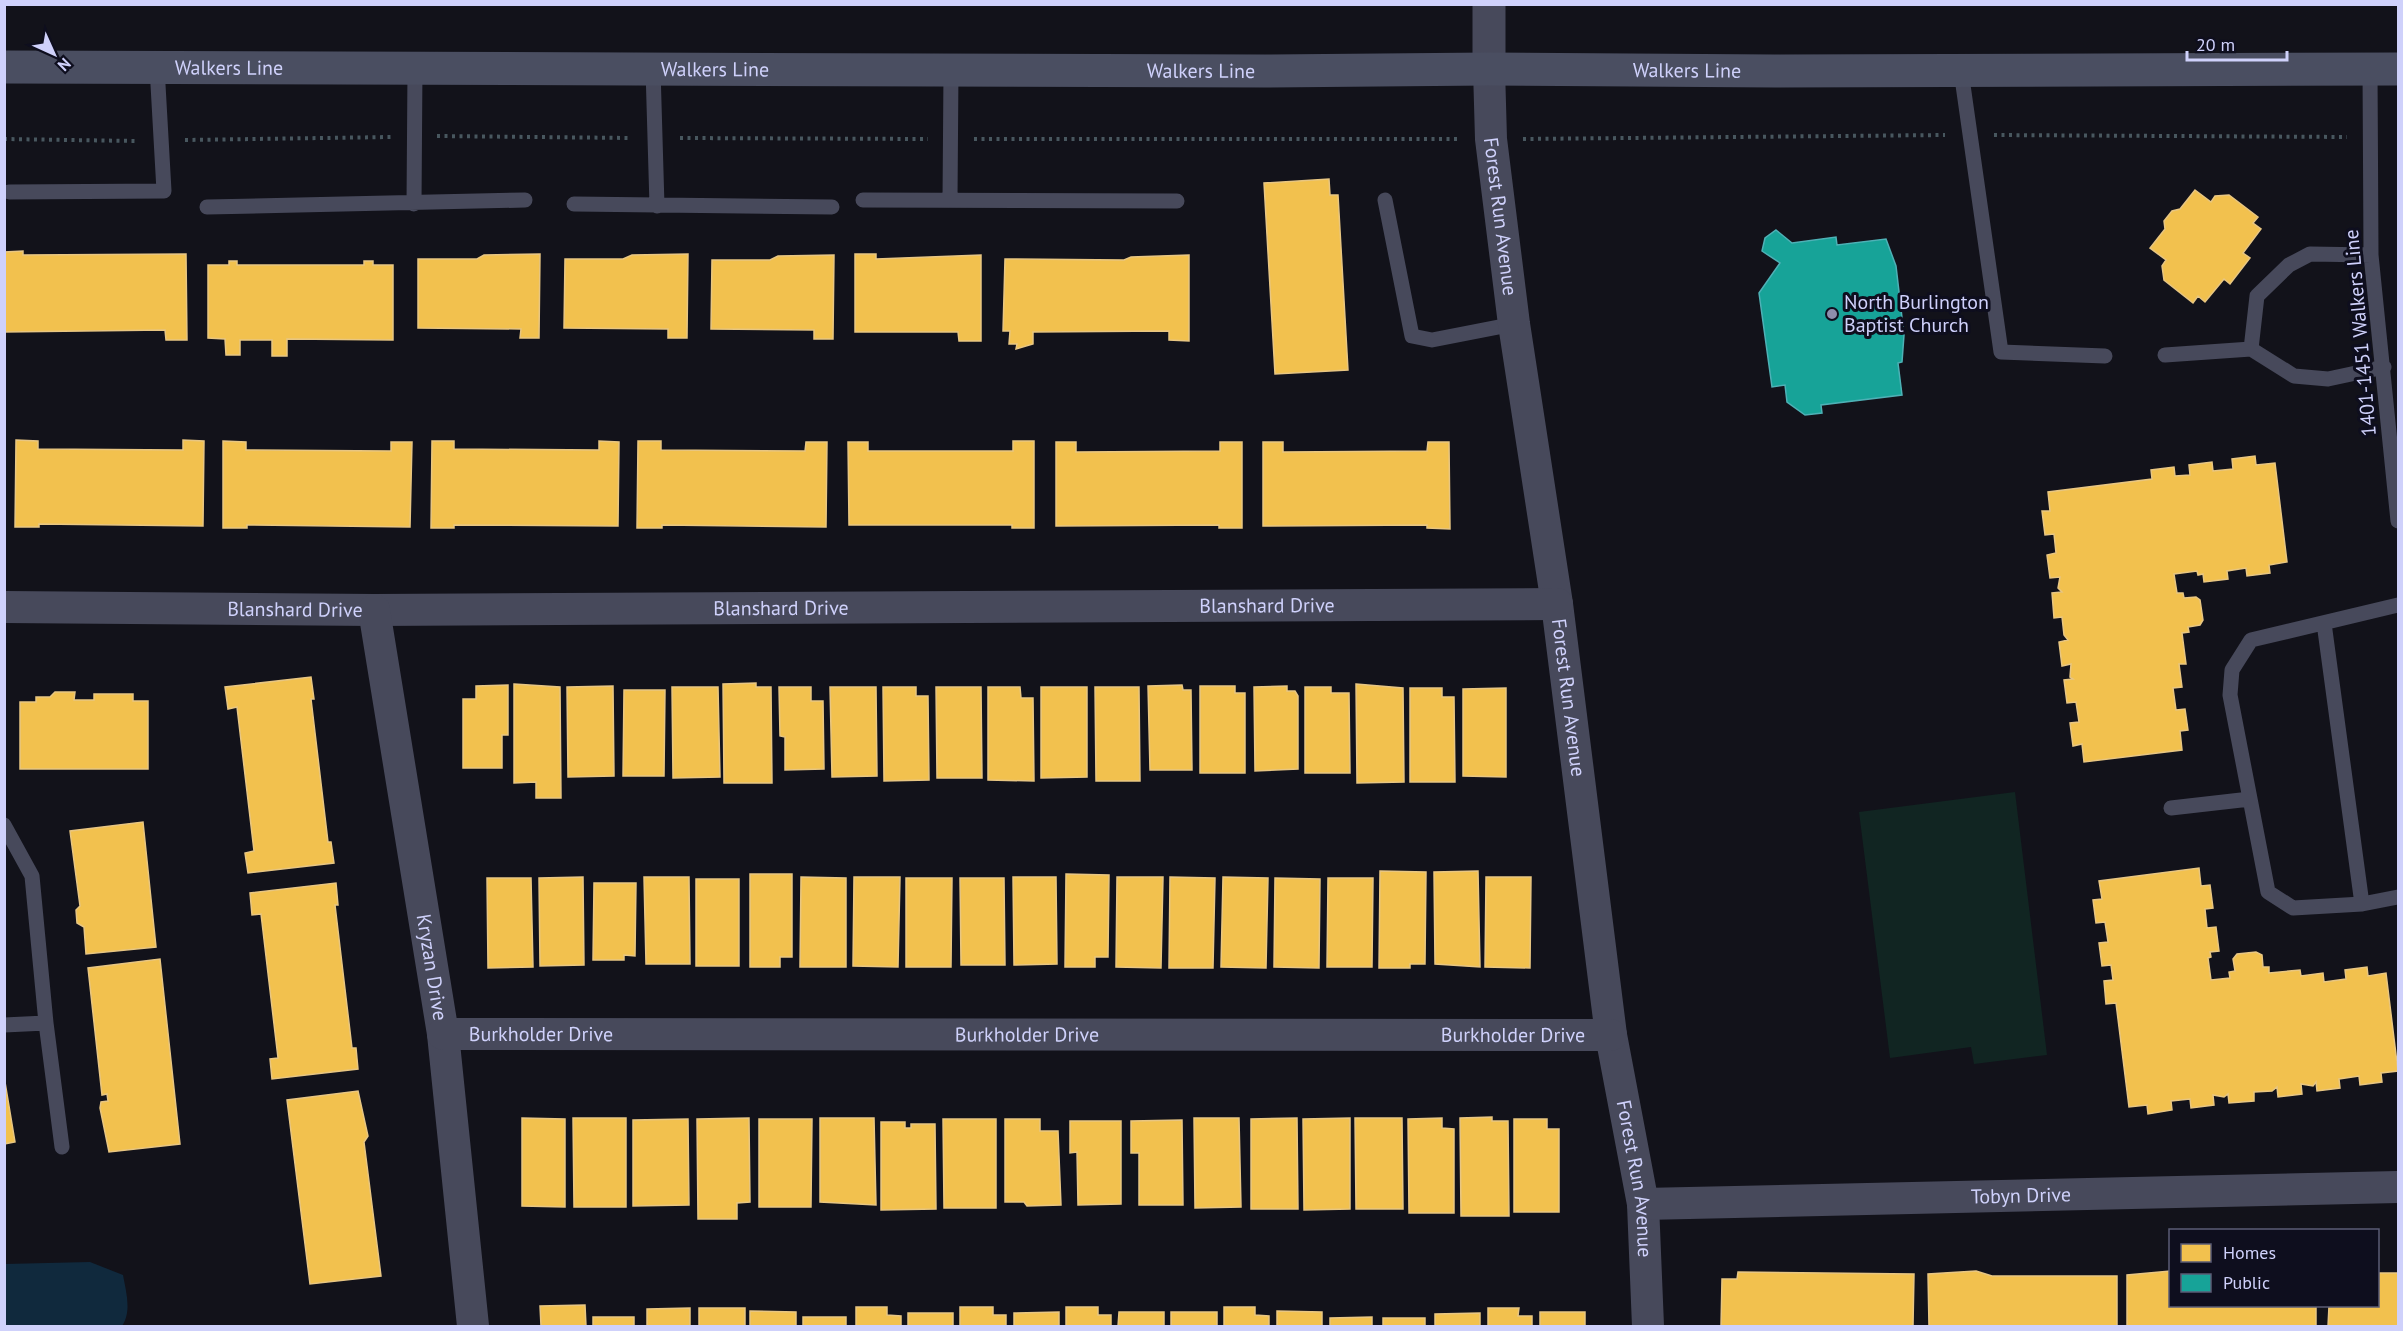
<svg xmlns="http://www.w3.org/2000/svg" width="2403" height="1331" viewBox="0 0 2403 1331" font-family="'PT Sans',sans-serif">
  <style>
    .green { fill: #112522 }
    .water { fill: #10293d }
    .homes { fill: #f2c14e; stroke: #e8c682; stroke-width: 1.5 }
    .public { fill: #17a398; stroke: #4eb1b6; stroke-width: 1.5 }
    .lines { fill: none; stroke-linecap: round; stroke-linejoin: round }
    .path { stroke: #48575f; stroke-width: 4; stroke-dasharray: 3 4.5; stroke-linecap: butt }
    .service { stroke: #47495b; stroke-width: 15 }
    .minor { stroke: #47495b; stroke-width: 32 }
    .tertiary { stroke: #47495b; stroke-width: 33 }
    .secondary { stroke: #4a4e61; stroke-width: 33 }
    .poi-dot { fill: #8d8eac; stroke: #0e0e1e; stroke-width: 2 }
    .labels { text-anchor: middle; stroke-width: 6; stroke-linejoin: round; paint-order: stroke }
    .street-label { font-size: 20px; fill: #cfd1fb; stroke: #0e0e1e }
    .poi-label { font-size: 20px; fill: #cfd1fb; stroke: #0e0e1e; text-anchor: start }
  </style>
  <rect width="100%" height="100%" fill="#12121a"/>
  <path class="green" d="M 2015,792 L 2047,1055 L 1974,1064 L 1971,1047 L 1890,1058 L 1859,812 Z"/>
  <path class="water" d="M 90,1262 L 123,1275 C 126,1292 132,1311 122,1326 L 5,1326 L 5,1264 Z"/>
  <path class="homes" d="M 1329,179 L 1330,195 L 1338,195 L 1348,370 L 1275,374 L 1264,183 Z
    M 2195,190 L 2211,202 L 2215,196 L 2229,195 L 2258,217 L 2253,223 L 2261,229 L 2243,253 L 2250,258 L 2230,284 L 2224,279 L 2205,302 L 2198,296 L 2193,303 L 2164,280 L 2162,266 L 2166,260 L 2150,248 L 2165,229 L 2164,221 L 2172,211 L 2180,209 Z
    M 23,251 L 23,255 L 186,254 L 187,340 L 166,340 L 165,330 L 4,332 L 4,252 Z
    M 540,254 L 539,338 L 520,338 L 521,329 L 418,328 L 418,259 L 477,259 L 484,255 Z
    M 688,254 L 687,338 L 668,338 L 668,329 L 564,328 L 565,259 L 623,259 L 632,255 Z
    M 855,254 L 876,254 L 876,259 L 981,255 L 981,341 L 959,341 L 958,332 L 855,332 Z
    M 834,255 L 833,339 L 814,339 L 814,330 L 711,329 L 712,260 L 770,260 L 778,256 Z
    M 1189,255 L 1189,341 L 1169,340 L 1169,331 L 1033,332 L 1033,344 L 1016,349 L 1017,344 L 1009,344 L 1010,331 L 1003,331 L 1005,259 L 1124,260 L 1131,257 Z
    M 229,261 L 237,261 L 237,265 L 364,265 L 364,261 L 373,261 L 373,265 L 393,265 L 393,340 L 287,339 L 287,356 L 272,356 L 272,340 L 240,340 L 240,355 L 226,355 L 225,339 L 208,338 L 208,265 L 229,265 Z
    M 16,440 L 38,441 L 38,449 L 183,450 L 183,440 L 204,441 L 203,526 L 39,524 L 39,527 L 15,527 Z
    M 223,441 L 246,442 L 246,450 L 391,451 L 391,442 L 412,442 L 410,527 L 247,525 L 247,528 L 223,528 Z
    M 432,441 L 454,441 L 454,449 L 599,450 L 599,441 L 619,442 L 618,526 L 454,525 L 454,528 L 431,528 Z
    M 638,441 L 661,441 L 661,450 L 805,451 L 806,442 L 827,442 L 826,527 L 662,525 L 662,528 L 637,528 Z
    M 1013,441 L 1034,441 L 1034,528 L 1012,528 L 1012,525 L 849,525 L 848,442 L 868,442 L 868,451 L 1013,451 Z
    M 1056,442 L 1076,442 L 1076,452 L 1220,451 L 1220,442 L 1242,442 L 1242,528 L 1219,528 L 1219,525 L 1056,526 Z
    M 1263,442 L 1283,442 L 1283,452 L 1427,451 L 1428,442 L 1449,442 L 1450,529 L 1427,528 L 1427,525 L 1263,526 Z
    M 2255,456 L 2256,465 L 2275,463 L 2287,562 L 2269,565 L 2270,573 L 2247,576 L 2246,568 L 2227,571 L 2228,579 L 2204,582 L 2203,574 L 2198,575 L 2197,571 L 2174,574 L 2177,593 L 2183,593 L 2184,598 L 2196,597 L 2200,600 L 2203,620 L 2200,625 L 2188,627 L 2189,632 L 2182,633 L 2186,664 L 2179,664 L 2182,687 L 2173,688 L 2176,710 L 2185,709 L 2188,730 L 2180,731 L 2182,750 L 2084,762 L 2082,744 L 2073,746 L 2070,723 L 2079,722 L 2076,702 L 2067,703 L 2064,680 L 2073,679 L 2070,677 L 2071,664 L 2062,666 L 2059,642 L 2068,640 L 2064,635 L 2062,617 L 2054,618 L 2052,593 L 2062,592 L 2058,588 L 2060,577 L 2050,578 L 2047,555 L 2056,553 L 2054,534 L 2045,535 L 2042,511 L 2050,511 L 2048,492 L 2152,479 L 2151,470 L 2174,467 L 2175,476 L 2190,475 L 2189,465 L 2212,462 L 2213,471 L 2233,469 L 2232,459 Z
    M 311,677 L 314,699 L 311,699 L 328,842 L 331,842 L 334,863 L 248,873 L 245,853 L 254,851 L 237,707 L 228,709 L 225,687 Z
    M 756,683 L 756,687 L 771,687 L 772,783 L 724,783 L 723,684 Z
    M 514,684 L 560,687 L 561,798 L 536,798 L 536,782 L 514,783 Z
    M 1356,684 L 1403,688 L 1404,782 L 1357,783 Z
    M 508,685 L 508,735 L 502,735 L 502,768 L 463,768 L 463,699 L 476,699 L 476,686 Z
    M 1182,685 L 1183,690 L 1191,690 L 1192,770 L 1150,770 L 1148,686 Z
    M 613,686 L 614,776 L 568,777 L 567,687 Z
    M 1200,686 L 1235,686 L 1235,693 L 1245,693 L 1245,773 L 1200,773 Z
    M 1287,686 L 1287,691 L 1295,691 L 1298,696 L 1298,769 L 1255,771 L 1254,687 Z
    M 672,687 L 718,687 L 720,777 L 673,778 Z
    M 779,687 L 811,687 L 811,701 L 823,701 L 824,769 L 785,770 L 785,737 L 780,736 Z
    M 830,687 L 876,687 L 877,776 L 832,777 Z
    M 883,687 L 916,687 L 916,696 L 928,696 L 929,780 L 884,781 Z
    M 936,687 L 981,687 L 982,778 L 937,778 Z
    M 988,687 L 1020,687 L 1021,698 L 1033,698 L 1034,781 L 988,780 Z
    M 1041,687 L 1087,687 L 1087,777 L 1041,778 Z
    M 1095,687 L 1139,687 L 1140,781 L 1096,781 Z
    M 1305,687 L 1331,687 L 1331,693 L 1349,693 L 1350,773 L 1305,773 Z
    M 1410,688 L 1442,688 L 1442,697 L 1454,697 L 1455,782 L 1410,782 Z
    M 1506,688 L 1506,777 L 1463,776 L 1463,689 Z
    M 624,690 L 665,690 L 664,776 L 623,776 Z
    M 55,692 L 75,692 L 74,700 L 94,700 L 94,694 L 133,694 L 133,701 L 148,701 L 148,769 L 20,769 L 20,702 L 36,702 L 36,697 L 50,697 Z
    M 143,822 L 156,947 L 86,954 L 84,927 L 77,923 L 76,910 L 80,906 L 70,831 Z
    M 2199,868 L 2201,886 L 2210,885 L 2213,908 L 2205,909 L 2207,928 L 2216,927 L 2219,951 L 2210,952 L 2211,957 L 2208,958 L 2211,980 L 2230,978 L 2229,972 L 2235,971 L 2233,959 L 2237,954 L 2256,952 L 2262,955 L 2263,967 L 2269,967 L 2269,973 L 2300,970 L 2301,976 L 2323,973 L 2324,982 L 2346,979 L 2345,970 L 2367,967 L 2368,976 L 2386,973 L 2398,1071 L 2381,1073 L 2382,1082 L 2360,1085 L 2359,1076 L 2339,1079 L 2340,1088 L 2317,1091 L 2316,1082 L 2313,1086 L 2301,1084 L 2302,1094 L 2278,1097 L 2277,1087 L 2272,1091 L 2254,1092 L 2254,1101 L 2229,1103 L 2228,1094 L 2224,1097 L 2213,1095 L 2214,1105 L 2191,1108 L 2190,1099 L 2171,1101 L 2172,1110 L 2148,1114 L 2147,1105 L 2129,1107 L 2116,1003 L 2106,1004 L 2104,981 L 2113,980 L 2111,965 L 2102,966 L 2099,943 L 2108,942 L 2105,922 L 2096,923 L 2093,900 L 2102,899 L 2099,881 Z
    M 1380,871 L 1426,872 L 1425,964 L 1410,964 L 1410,968 L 1379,968 Z
    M 1478,871 L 1480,967 L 1435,964 L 1434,872 Z
    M 750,874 L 792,874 L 792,957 L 780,957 L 780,967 L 750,967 Z
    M 1066,874 L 1109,875 L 1108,957 L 1095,957 L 1095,967 L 1065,967 Z
    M 583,877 L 584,965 L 540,966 L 539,878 Z
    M 644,877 L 689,877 L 690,964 L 646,964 Z
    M 801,877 L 846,878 L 846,967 L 800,967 Z
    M 854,877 L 900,877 L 898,967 L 853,966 Z
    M 1013,877 L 1056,877 L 1057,964 L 1014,965 Z
    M 1117,877 L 1163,877 L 1161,968 L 1116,967 Z
    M 1170,877 L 1215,878 L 1213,968 L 1169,968 Z
    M 1223,877 L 1268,878 L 1266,968 L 1221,967 Z
    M 1486,877 L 1531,877 L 1530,968 L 1485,967 Z
    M 487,878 L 531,878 L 533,967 L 488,968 Z
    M 906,878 L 952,878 L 951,967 L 906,967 Z
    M 960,878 L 1004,878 L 1005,965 L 961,965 Z
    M 1275,878 L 1320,879 L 1319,968 L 1274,967 Z
    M 1328,878 L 1373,878 L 1372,967 L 1327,967 Z
    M 696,879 L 739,879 L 739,966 L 696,966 Z
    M 336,883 L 338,905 L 335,905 L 352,1048 L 356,1048 L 358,1069 L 272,1079 L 270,1059 L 278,1058 L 261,914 L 252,915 L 250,893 Z
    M 594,883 L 636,883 L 635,956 L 624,955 L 624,960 L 593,960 Z
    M 160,959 L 180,1144 L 109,1152 L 100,1108 L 101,1102 L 108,1101 L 107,1094 L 102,1095 L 88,968 Z
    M 4,1076 L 15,1142 L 4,1144 Z
    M 358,1091 L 368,1136 L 364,1142 L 381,1276 L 310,1284 L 287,1100 Z
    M 1492,1117 L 1492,1121 L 1508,1121 L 1509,1216 L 1461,1216 L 1460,1118 Z
    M 522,1118 L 565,1119 L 565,1207 L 522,1206 Z
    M 573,1118 L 626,1118 L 626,1207 L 574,1207 Z
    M 749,1118 L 750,1202 L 737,1203 L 737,1219 L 698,1219 L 697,1119 Z
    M 820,1118 L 874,1118 L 876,1205 L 820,1202 Z
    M 1194,1118 L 1239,1118 L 1241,1207 L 1195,1208 Z
    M 1297,1118 L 1298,1209 L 1251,1209 L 1251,1119 Z
    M 1350,1118 L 1350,1209 L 1304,1210 L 1303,1119 Z
    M 1355,1118 L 1402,1118 L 1403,1209 L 1356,1209 Z
    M 1442,1118 L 1442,1128 L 1454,1129 L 1454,1213 L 1409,1213 L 1408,1119 Z
    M 688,1119 L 689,1205 L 633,1206 L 633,1120 Z
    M 759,1119 L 812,1119 L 811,1207 L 759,1207 Z
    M 943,1119 L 996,1119 L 996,1208 L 944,1208 Z
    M 1005,1119 L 1040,1119 L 1040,1131 L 1058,1131 L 1061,1205 L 1027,1206 L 1024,1202 L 1005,1202 Z
    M 1514,1119 L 1547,1119 L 1547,1129 L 1559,1129 L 1559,1212 L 1514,1212 Z
    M 1182,1120 L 1183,1205 L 1139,1205 L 1139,1153 L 1131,1153 L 1131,1121 Z
    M 1070,1121 L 1121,1121 L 1121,1204 L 1078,1205 L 1077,1152 L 1070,1153 Z
    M 881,1122 L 905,1122 L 905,1128 L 911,1128 L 911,1124 L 935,1124 L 936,1209 L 881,1210 Z
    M 1976,1271 L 1992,1276 L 2117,1276 L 2117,1326 L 1929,1326 L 1928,1274 Z
    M 2170,1271 L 2170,1306 L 2316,1306 L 2316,1326 L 2127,1326 L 2127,1275 Z
    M 1738,1272 L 1914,1274 L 1913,1326 L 1721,1326 L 1722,1279 L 1737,1279 Z
    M 2378,1273 L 2398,1273 L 2398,1326 L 2328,1326 L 2329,1306 L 2378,1306 Z
    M 585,1305 L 586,1326 L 541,1326 L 540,1306 Z
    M 856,1307 L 887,1307 L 887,1315 L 901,1316 L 901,1326 L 856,1326 Z
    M 960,1307 L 993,1307 L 993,1315 L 1006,1315 L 1006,1326 L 960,1326 Z
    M 1066,1307 L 1098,1307 L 1098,1315 L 1111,1315 L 1111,1326 L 1066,1326 Z
    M 1224,1307 L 1255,1307 L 1255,1315 L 1269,1316 L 1269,1326 L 1224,1326 Z
    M 690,1308 L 690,1326 L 647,1326 L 647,1309 Z
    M 699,1308 L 745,1308 L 745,1326 L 699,1326 Z
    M 1488,1308 L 1519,1308 L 1518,1316 L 1532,1316 L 1532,1326 L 1488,1326 Z
    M 750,1311 L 796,1312 L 796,1326 L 750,1326 Z
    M 1277,1311 L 1322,1312 L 1322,1326 L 1277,1326 Z
    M 1059,1312 L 1059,1326 L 1014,1326 L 1014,1313 Z
    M 1119,1312 L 1164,1312 L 1164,1326 L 1118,1326 Z
    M 1171,1312 L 1217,1312 L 1217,1326 L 1171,1326 Z
    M 1540,1312 L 1585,1312 L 1585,1326 L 1540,1326 Z
    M 908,1313 L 953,1313 L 953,1326 L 908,1326 Z
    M 1480,1313 L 1480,1326 L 1435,1326 L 1435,1314 Z
    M 593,1317 L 634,1317 L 634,1326 L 593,1326 Z
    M 803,1317 L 846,1317 L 846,1326 L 803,1326 Z
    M 1372,1317 L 1372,1326 L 1330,1326 L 1330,1318 Z
    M 1383,1318 L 1425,1318 L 1425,1326 L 1383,1326 Z"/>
  <path class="public" d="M 1776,230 L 1792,243 L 1836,237 L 1837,245 L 1886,239 L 1896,266 L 1904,335 L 1902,362 L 1898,363 L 1902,395 L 1821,405 L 1822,413 L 1805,415 L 1787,402 L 1785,385 L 1772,387 L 1759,293 L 1780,263 L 1762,251 L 1765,238 Z"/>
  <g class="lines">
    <path class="path" d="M 1994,135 L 2347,137
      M 437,136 L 631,138
      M 680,138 L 928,139
      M 4,139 L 136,141
      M 974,139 L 1459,139
      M 1523,139 L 1945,135
      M 185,140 L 391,137"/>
    <path class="service" d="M 653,69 L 657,206
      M 2370,69 L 2371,255 L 2398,521
      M 1961,71 L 2001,352 L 2105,356
      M 9,192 L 164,191 L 157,67
      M 863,200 L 1177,201
      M 950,200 L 951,70
      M 1385,200 L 1412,336 L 1432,340 L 1514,324
      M 414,204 L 415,68
      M 574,204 L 832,207
      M 207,207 L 525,200
      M 2251,349 L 2257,296 L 2289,265 L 2310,254 L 2371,255
      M 2165,355 L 2251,349 L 2294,376 L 2328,379 L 2384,367
      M 2398,605 L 2251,640 L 2232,670 L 2230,695 L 2268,892 L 2293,908 L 2362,904 L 2398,897
      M 2324,623 L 2362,904
      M 2171,808 L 2250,799
      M 4,825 L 32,876 L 46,1023 L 4,1025
      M 46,1023 L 62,1147"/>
    <g class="minor">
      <path id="s1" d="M 1489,69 L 1491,139 L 1514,324 L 1557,604 L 1611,1035 L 1643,1204 L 1648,1326"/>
      <path id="s2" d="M 4,607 L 374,610 L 1557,604"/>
      <path id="s3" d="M 374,610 L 443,1034 L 473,1326"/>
      <path id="s4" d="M 443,1034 L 1611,1035"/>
      <path id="s5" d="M 1643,1204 L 2398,1187"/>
    </g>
    <path class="tertiary" d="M 1489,69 L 1489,4"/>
    <path class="secondary" id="s6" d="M 4,67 L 1266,71 L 1489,69 L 1775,71 L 2398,69"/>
  </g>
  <circle class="poi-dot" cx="1832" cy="314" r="6"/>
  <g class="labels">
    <g class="street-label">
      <text dy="7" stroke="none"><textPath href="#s6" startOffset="225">Walkers Line</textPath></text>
      <text dy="7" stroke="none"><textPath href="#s6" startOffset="711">Walkers Line</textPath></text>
      <text dy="7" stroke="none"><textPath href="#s6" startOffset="1683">Walkers Line</textPath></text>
      <text dy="7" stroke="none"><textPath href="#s6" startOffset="1197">Walkers Line</textPath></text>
      <text dy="7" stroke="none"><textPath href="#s1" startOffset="148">Forest Run Avenue</textPath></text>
      <text transform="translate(2360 333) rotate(-95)" y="7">1401-1451 Walkers Line</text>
      <text dy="7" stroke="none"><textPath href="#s2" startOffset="1263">Blanshard Drive</textPath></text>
      <text dy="7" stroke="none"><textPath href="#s2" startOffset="777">Blanshard Drive</textPath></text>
      <text dy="7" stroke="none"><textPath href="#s2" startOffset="291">Blanshard Drive</textPath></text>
      <text dy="7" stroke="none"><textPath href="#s1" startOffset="634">Forest Run Avenue</textPath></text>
      <text dy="7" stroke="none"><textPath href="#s3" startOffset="362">Kryzan Drive</textPath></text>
      <text dy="7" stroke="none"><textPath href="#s4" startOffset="98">Burkholder Drive</textPath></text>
      <text dy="7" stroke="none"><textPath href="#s4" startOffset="584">Burkholder Drive</textPath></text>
      <text dy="7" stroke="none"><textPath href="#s4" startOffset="1070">Burkholder Drive</textPath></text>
      <text dy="7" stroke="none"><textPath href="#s1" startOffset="1120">Forest Run Avenue</textPath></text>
      <text dy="7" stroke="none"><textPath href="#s5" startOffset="378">Tobyn Drive</textPath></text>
    </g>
    <g class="poi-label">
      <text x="1844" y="309">North Burlington<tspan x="1844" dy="23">Baptist Church</tspan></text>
    </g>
  </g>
  <rect width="2403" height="1331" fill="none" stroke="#cfd1fb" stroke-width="12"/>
  <rect x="2169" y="1229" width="210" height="78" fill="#0e0e1e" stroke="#5b5c76" stroke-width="1.5"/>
  <rect x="2181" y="1244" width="30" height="18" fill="#f2c14e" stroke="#5b5c76" stroke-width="1.5"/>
  <text x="2223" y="1259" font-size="18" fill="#cfd1fb">Homes</text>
  <rect x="2181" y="1274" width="30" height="18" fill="#17a398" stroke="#5b5c76" stroke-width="1.5"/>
  <text x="2223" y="1289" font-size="18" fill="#cfd1fb">Public</text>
  <g transform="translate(54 54) rotate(135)" stroke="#0e0e1e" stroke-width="4.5" paint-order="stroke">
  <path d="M0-4.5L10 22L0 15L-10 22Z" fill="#cfd1fb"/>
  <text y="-9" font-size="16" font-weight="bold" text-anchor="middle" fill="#cfd1fb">N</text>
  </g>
  <path d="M2187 51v9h100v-9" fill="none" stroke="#cfd1fb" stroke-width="3"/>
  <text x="2196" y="51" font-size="18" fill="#cfd1fb" stroke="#0e0e1e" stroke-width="4.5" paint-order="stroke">20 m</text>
</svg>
